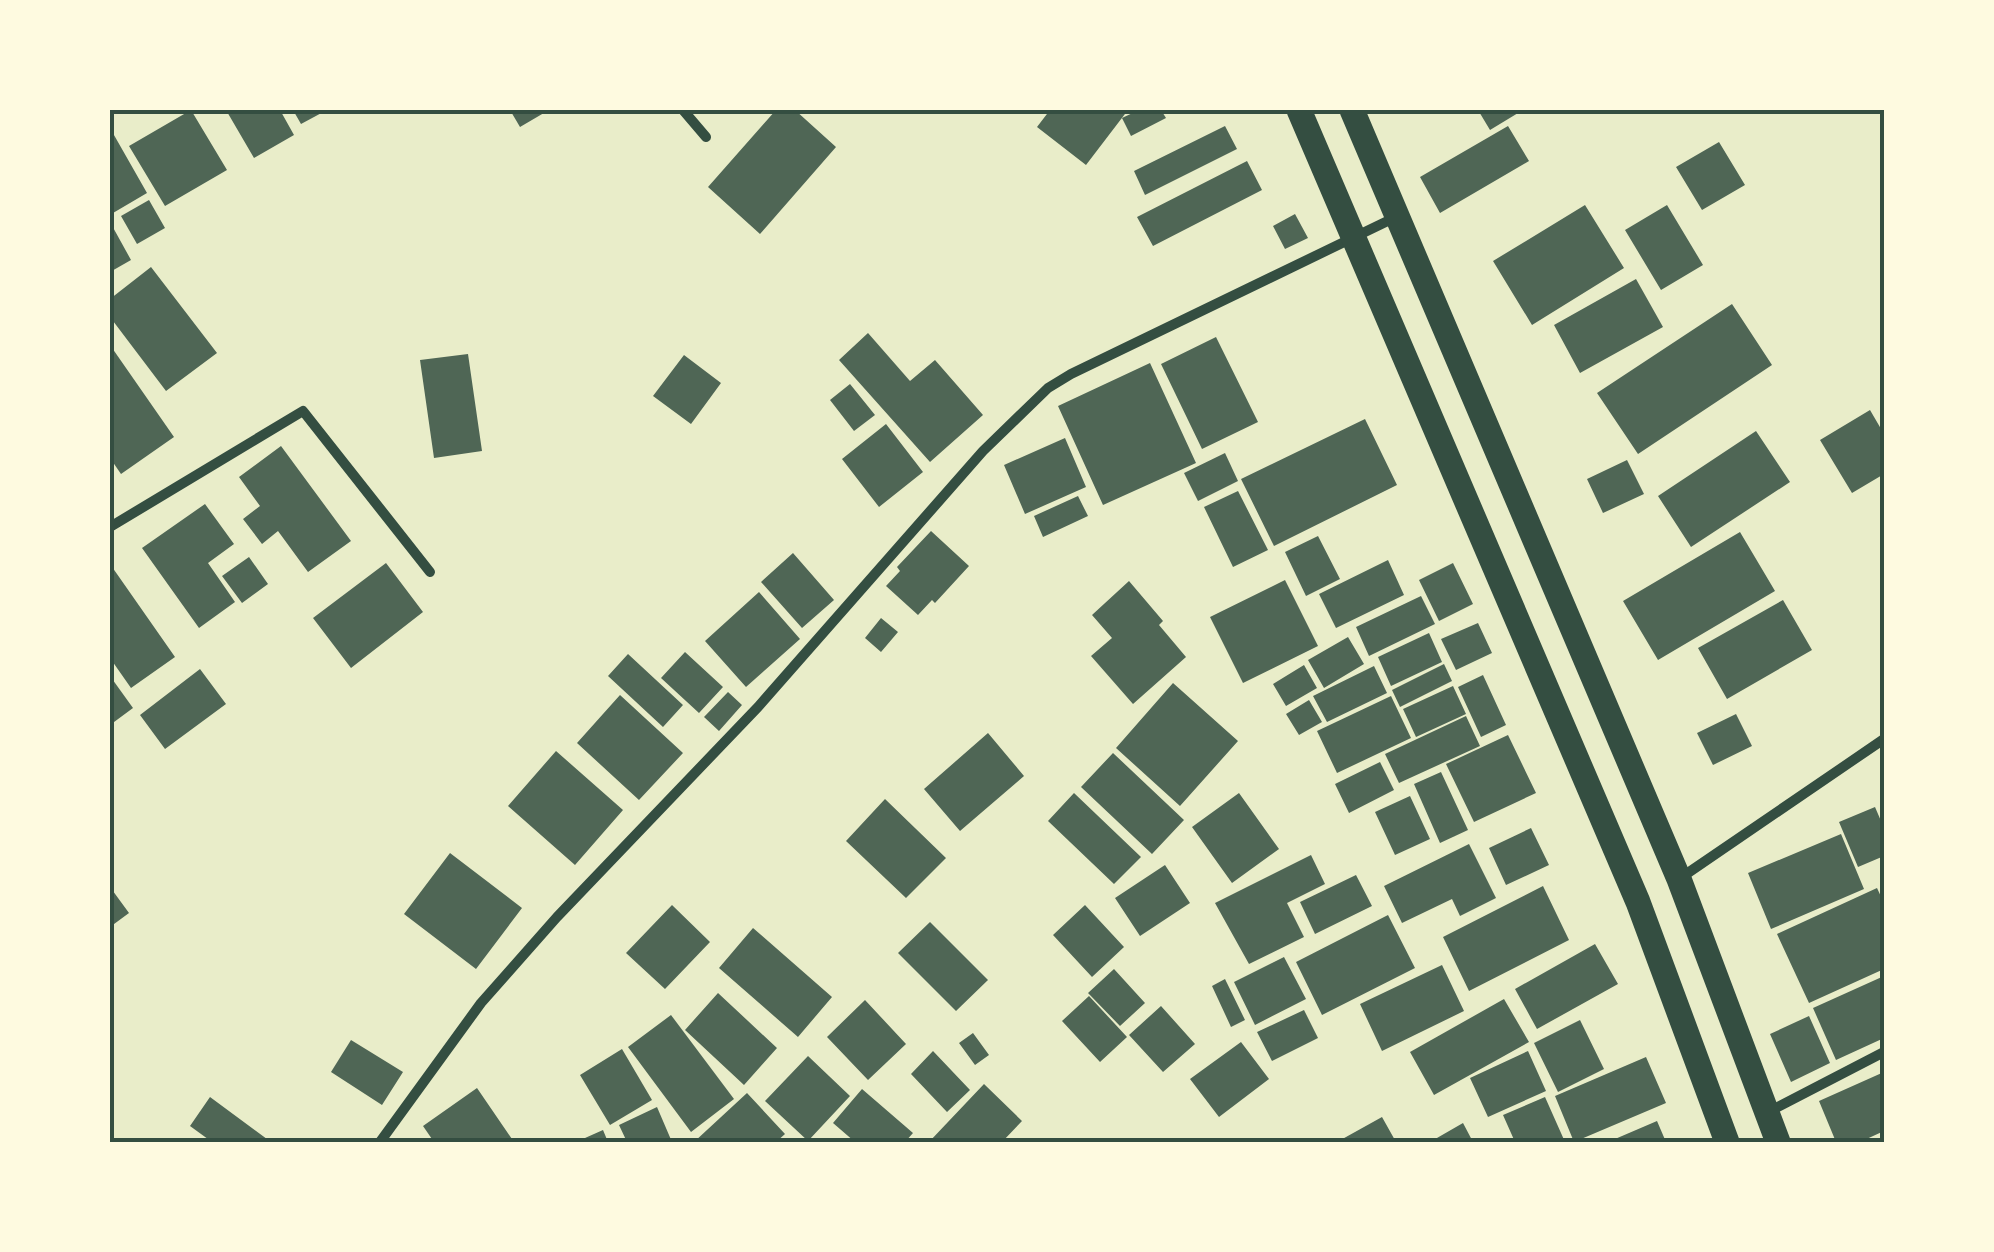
<svg xmlns="http://www.w3.org/2000/svg" width="1994" height="1252" viewBox="0 0 1994 1252" font-family="'Golos Text',sans-serif">
  <style>
    .building { fill: #4f6655 }
    .lines { fill: none; stroke-linecap: round; stroke-linejoin: round }
    .minor { stroke: #344e41; stroke-width: 10 }
    .primary { stroke: #344e41; stroke-width: 25 }
    .neatline { fill: none; stroke: #344e41; stroke-width: 4 }
  </style>
  <rect width="100%" height="100%" fill="#e9edc9"/>
  <path class="building" d="M 191,110 L 227,170 L 165,206 L 129,146 Z
    M 226,110 L 280,110 L 294,135 L 254,158 Z
    M 293,110 L 327,110 L 301,124 Z
    M 510,110 L 549,110 L 520,127 Z
    M 776,110 L 795,110 L 836,147 L 760,234 L 708,187 Z
    M 1050,110 L 1128,110 L 1086,165 L 1037,127 Z
    M 1139,110 L 1161,110 L 1166,118 L 1131,136 L 1122,118 Z
    M 1478,110 L 1523,110 L 1490,130 Z
    M 1225,126 L 1237,149 L 1145,195 L 1134,171 Z
    M 1508,126 L 1529,161 L 1440,213 L 1420,177 Z
    M 110,128 L 147,193 L 113,213 L 110,207 Z
    M 1719,142 L 1745,185 L 1702,210 L 1676,167 Z
    M 1247,161 L 1262,190 L 1153,246 L 1137,217 Z
    M 149,200 L 165,228 L 137,244 L 121,216 Z
    M 1585,205 L 1624,268 L 1532,325 L 1493,261 Z
    M 1667,205 L 1703,265 L 1661,290 L 1625,230 Z
    M 1295,214 L 1308,238 L 1285,249 L 1273,226 Z
    M 110,222 L 131,260 L 110,272 Z
    M 151,267 L 217,353 L 166,391 L 110,317 L 110,299 Z
    M 1636,279 L 1663,327 L 1580,373 L 1554,325 Z
    M 1732,304 L 1772,365 L 1638,454 L 1597,393 Z
    M 868,333 L 910,381 L 935,360 L 983,415 L 930,462 L 839,360 Z
    M 1216,337 L 1258,422 L 1202,449 L 1161,364 Z
    M 110,345 L 174,437 L 121,474 L 110,458 Z
    M 468,354 L 482,451 L 434,458 L 420,360 Z
    M 684,355 L 721,383 L 691,424 L 653,396 Z
    M 1150,363 L 1196,463 L 1103,505 L 1058,406 Z
    M 850,384 L 875,415 L 854,431 L 830,400 Z
    M 1870,410 L 1884,434 L 1884,474 L 1852,493 L 1820,440 Z
    M 1365,419 L 1397,485 L 1274,546 L 1241,479 Z
    M 886,424 L 923,472 L 879,507 L 842,459 Z
    M 1756,431 L 1790,482 L 1691,547 L 1658,496 Z
    M 1065,438 L 1086,487 L 1025,514 L 1004,465 Z
    M 281,446 L 351,541 L 308,572 L 278,531 L 262,544 L 243,519 L 260,506 L 239,477 Z
    M 1225,453 L 1238,481 L 1198,501 L 1184,473 Z
    M 1627,460 L 1644,494 L 1603,513 L 1587,479 Z
    M 1238,491 L 1268,550 L 1233,567 L 1204,507 Z
    M 1078,496 L 1088,516 L 1043,537 L 1034,516 Z
    M 205,504 L 234,544 L 208,563 L 235,602 L 199,628 L 142,548 Z
    M 931,531 L 969,566 L 935,603 L 932,600 L 918,615 L 886,586 L 900,571 L 897,567 Z
    M 1740,532 L 1775,591 L 1658,660 L 1623,601 Z
    M 1318,536 L 1340,579 L 1306,596 L 1285,552 Z
    M 793,553 L 834,600 L 802,628 L 761,582 Z
    M 249,557 L 268,584 L 242,603 L 222,576 Z
    M 1388,560 L 1404,595 L 1336,628 L 1319,594 Z
    M 386,563 L 423,612 L 351,668 L 313,618 Z
    M 1453,563 L 1473,604 L 1439,621 L 1419,580 Z
    M 110,564 L 175,657 L 131,688 L 110,658 Z
    M 1285,580 L 1318,646 L 1243,683 L 1210,617 Z
    M 1129,581 L 1163,621 L 1159,625 L 1186,657 L 1133,704 L 1091,656 L 1112,638 L 1092,615 Z
    M 759,592 L 800,639 L 746,687 L 705,641 Z
    M 1421,596 L 1435,624 L 1369,656 L 1356,627 Z
    M 1783,600 L 1812,650 L 1727,699 L 1698,648 Z
    M 881,618 L 898,632 L 881,652 L 865,638 Z
    M 1478,623 L 1492,653 L 1456,670 L 1441,639 Z
    M 1429,633 L 1442,662 L 1391,686 L 1378,657 Z
    M 1348,637 L 1364,664 L 1324,688 L 1308,660 Z
    M 685,652 L 723,687 L 699,713 L 661,678 Z
    M 628,654 L 683,705 L 663,727 L 608,676 Z
    M 1444,664 L 1452,681 L 1400,707 L 1392,690 Z
    M 1304,665 L 1317,688 L 1286,706 L 1273,684 Z
    M 1374,666 L 1387,693 L 1327,722 L 1313,696 Z
    M 200,669 L 226,704 L 165,749 L 140,715 Z
    M 1483,675 L 1506,725 L 1481,737 L 1458,687 Z
    M 110,676 L 133,708 L 110,725 Z
    M 1173,683 L 1238,741 L 1180,806 L 1116,748 Z
    M 1453,686 L 1466,714 L 1416,737 L 1403,709 Z
    M 728,692 L 742,705 L 719,731 L 704,717 Z
    M 620,695 L 683,753 L 639,800 L 577,743 Z
    M 1391,696 L 1411,738 L 1337,773 L 1317,731 Z
    M 1309,700 L 1322,722 L 1299,735 L 1286,714 Z
    M 1736,714 L 1752,746 L 1713,765 L 1697,733 Z
    M 1466,716 L 1480,746 L 1399,783 L 1385,754 Z
    M 988,733 L 1024,776 L 960,831 L 924,789 Z
    M 1508,735 L 1536,793 L 1474,822 L 1446,764 Z
    M 556,751 L 623,810 L 575,865 L 508,806 Z
    M 1113,753 L 1184,820 L 1152,854 L 1081,787 Z
    M 1380,762 L 1394,790 L 1349,813 L 1335,784 Z
    M 1441,772 L 1468,830 L 1440,843 L 1414,784 Z
    M 1074,793 L 1141,857 L 1114,884 L 1048,821 Z
    M 1239,793 L 1279,849 L 1232,883 L 1192,827 Z
    M 1410,796 L 1430,839 L 1395,855 L 1375,812 Z
    M 885,799 L 946,858 L 906,898 L 846,841 Z
    M 1875,807 L 1884,828 L 1884,856 L 1858,867 L 1839,822 Z
    M 1531,828 L 1549,865 L 1506,885 L 1489,848 Z
    M 1841,834 L 1864,889 L 1771,929 L 1748,873 Z
    M 1469,844 L 1496,898 L 1460,916 L 1452,899 L 1402,923 L 1384,886 Z
    M 450,853 L 522,908 L 476,969 L 404,914 Z
    M 1311,855 L 1325,884 L 1287,903 L 1304,937 L 1249,964 L 1215,903 Z
    M 1165,865 L 1190,903 L 1140,936 L 1115,898 Z
    M 1356,875 L 1372,906 L 1315,934 L 1300,902 Z
    M 1543,886 L 1569,940 L 1469,991 L 1443,937 Z
    M 110,887 L 129,913 L 110,927 Z
    M 1877,888 L 1884,903 L 1884,969 L 1809,1003 L 1777,934 Z
    M 672,905 L 710,942 L 665,989 L 626,953 Z
    M 1085,905 L 1124,947 L 1092,977 L 1053,935 Z
    M 1388,915 L 1415,968 L 1322,1015 L 1296,962 Z
    M 930,922 L 988,980 L 956,1011 L 898,953 Z
    M 753,928 L 832,997 L 798,1037 L 719,968 Z
    M 1595,944 L 1618,984 L 1537,1029 L 1515,989 Z
    M 1284,957 L 1306,999 L 1255,1025 L 1234,982 Z
    M 1442,965 L 1464,1011 L 1382,1051 L 1360,1004 Z
    M 1114,969 L 1145,1003 L 1120,1026 L 1088,993 Z
    M 1884,976 L 1884,1038 L 1836,1060 L 1813,1008 Z
    M 1225,979 L 1245,1020 L 1231,1027 L 1212,986 Z
    M 718,993 L 777,1048 L 744,1085 L 685,1030 Z
    M 1089,996 L 1127,1037 L 1100,1062 L 1062,1021 Z
    M 1504,999 L 1529,1042 L 1434,1095 L 1410,1052 Z
    M 865,1000 L 906,1044 L 868,1080 L 827,1037 Z
    M 1161,1006 L 1195,1044 L 1163,1072 L 1129,1035 Z
    M 1304,1010 L 1318,1038 L 1272,1061 L 1257,1032 Z
    M 671,1015 L 734,1099 L 691,1132 L 628,1047 Z
    M 1809,1016 L 1830,1063 L 1791,1082 L 1770,1034 Z
    M 1580,1020 L 1604,1069 L 1558,1092 L 1534,1043 Z
    M 973,1033 L 989,1055 L 975,1065 L 959,1043 Z
    M 351,1040 L 403,1072 L 382,1105 L 331,1072 Z
    M 1241,1042 L 1269,1079 L 1219,1117 L 1190,1079 Z
    M 622,1049 L 652,1100 L 610,1125 L 580,1075 Z
    M 933,1051 L 970,1090 L 947,1112 L 911,1074 Z
    M 1528,1051 L 1546,1091 L 1488,1117 L 1470,1078 Z
    M 808,1056 L 850,1096 L 808,1141 L 765,1101 Z
    M 1646,1057 L 1666,1103 L 1574,1142 L 1555,1096 Z
    M 1884,1072 L 1884,1131 L 1860,1142 L 1836,1142 L 1819,1101 Z
    M 984,1084 L 1022,1121 L 1002,1142 L 929,1142 Z
    M 477,1088 L 514,1142 L 434,1142 L 423,1126 Z
    M 862,1089 L 913,1133 L 905,1142 L 855,1142 L 833,1123 Z
    M 747,1093 L 785,1134 L 776,1142 L 694,1142 Z
    M 210,1097 L 271,1142 L 212,1142 L 190,1126 Z
    M 1545,1097 L 1565,1142 L 1515,1142 L 1503,1115 Z
    M 657,1107 L 672,1142 L 627,1142 L 619,1125 Z
    M 1382,1117 L 1396,1142 L 1337,1142 Z
    M 1657,1121 L 1666,1142 L 1608,1142 Z
    M 1463,1123 L 1473,1142 L 1430,1142 Z
    M 603,1130 L 608,1142 L 576,1142 Z"/>
  <g class="lines">
    <path class="minor" d="M 683,110 L 706,137
      M 110,527 L 303,411 L 430,572
      M 1679,879 L 1884,739
      M 1770,1111 L 1884,1052
      M 380,1142 L 481,1003 L 557,917 L 758,707 L 983,451 L 1048,388 L 1071,374 L 1398,216"/>
    <path class="primary" d="M 1299,110 L 1638,902 L 1727,1142
      M 1352,110 L 1679,879 L 1778,1142"/>
  </g>
  <rect width="1994" height="1252" fill="none" stroke="#fefae0" stroke-width="225"/>
  <rect x="112" y="112" width="1770" height="1028" class="neatline"/>
</svg>
